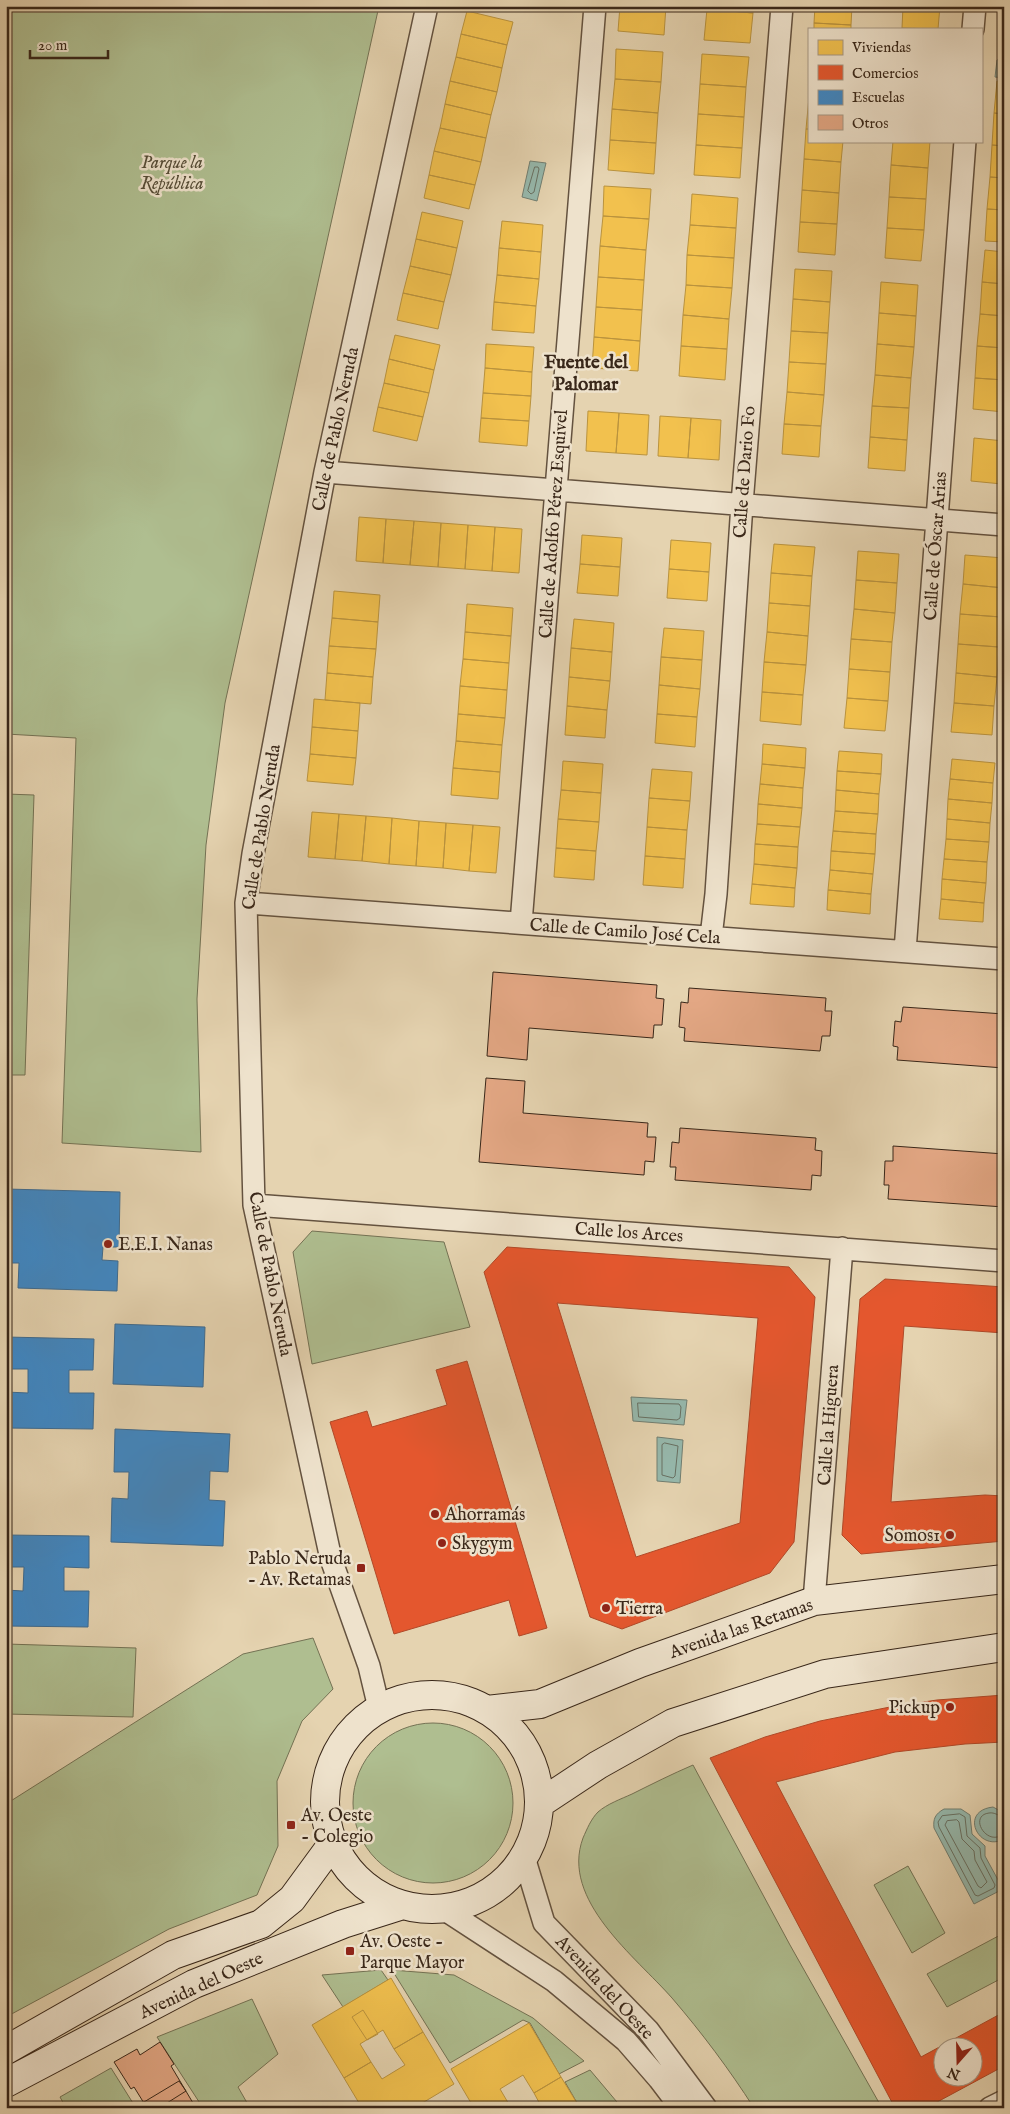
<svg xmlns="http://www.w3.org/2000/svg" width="1010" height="2114" viewBox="0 0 1010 2114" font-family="'IM FELL English',serif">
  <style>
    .green { fill: #afbe90; stroke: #747254 }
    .water { fill: #96b8ac; stroke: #717e71 }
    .homes { fill: #f2c14e; stroke: #ba933e }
    .shops { fill: #e4572e; stroke: #b14928; fill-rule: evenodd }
    .schools { fill: #3f88c5; stroke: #3d6b91 }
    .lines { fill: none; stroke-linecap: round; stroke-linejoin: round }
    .shore { stroke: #687062; stroke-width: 1 }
    .building { fill: #e3a784; stroke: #392719 }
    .street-casing { stroke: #64523f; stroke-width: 24 }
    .secondary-casing { stroke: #392719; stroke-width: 30 }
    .street { stroke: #eee2cc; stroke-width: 21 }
    .secondary { stroke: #eee2cc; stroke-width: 28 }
    .poi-dot { fill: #8f2418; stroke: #eee2cc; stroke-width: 2 }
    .labels { text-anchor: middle; stroke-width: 5; stroke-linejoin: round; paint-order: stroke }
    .park-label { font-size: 18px; font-style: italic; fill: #564d37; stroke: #eee2cc }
    .street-label { font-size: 18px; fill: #392719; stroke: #eee2cc }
    .poi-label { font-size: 18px; fill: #392719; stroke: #eee2cc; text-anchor: start }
    .neighbourhood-label { font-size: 19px; font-weight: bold; fill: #392719; stroke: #eee2cc }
  </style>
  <rect width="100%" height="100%" fill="#e5d3b0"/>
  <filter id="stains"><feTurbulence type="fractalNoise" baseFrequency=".004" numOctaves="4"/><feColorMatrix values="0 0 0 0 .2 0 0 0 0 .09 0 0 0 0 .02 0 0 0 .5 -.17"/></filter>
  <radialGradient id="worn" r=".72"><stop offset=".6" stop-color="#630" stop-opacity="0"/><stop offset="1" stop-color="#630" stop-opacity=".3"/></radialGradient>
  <path class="green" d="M 6,6 L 379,6 L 225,703 L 206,845 L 197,999 L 201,1152 L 62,1143 L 76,738 L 6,734 Z
    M 6,794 L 34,795 L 25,1075 L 6,1075 Z
    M 312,1231 L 444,1242 L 470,1327 L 312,1364 L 293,1252 Z
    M 313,1638 L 333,1689 L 302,1721 L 277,1781 L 278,1846 L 257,1895 L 169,1929 L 6,2017 L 6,1804 L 243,1654 Z
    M 6,1644 L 136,1648 L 133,1717 L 6,1714 Z
    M353 1803a80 80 0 1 1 160 0a80 80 0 1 1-160 0Z
    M 693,1765 L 790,1945 L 882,2108 L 754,2108 C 729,2069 702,2033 672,1998 C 636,1957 560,1900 583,1838 C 587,1829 591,1819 598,1812 C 607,1804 621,1799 632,1794 C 652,1784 672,1774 693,1765 Z
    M 908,1866 L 945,1933 L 912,1953 L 874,1885 Z
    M 1004,1933 L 1004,1977 L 947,2007 L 927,1974 Z
    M 381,1970 L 388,1980 L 343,2007 L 322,1975 Z
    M 392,1970 L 454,1975 L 533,2018 L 584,2061 L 559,2074 L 530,2023 L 523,2020 L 450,2063 Z
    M 252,1999 L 278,2054 L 238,2087 L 250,2108 L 203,2108 L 157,2037 Z
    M 111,2068 L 136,2108 L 66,2108 L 60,2097 Z
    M 590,2070 L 622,2108 L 580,2108 L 565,2082 Z"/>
  <path class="water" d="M 1002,58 L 1004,59 L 1004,78 L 995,77 L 997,60 Z
    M 530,161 L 546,163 L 537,201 L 522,197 Z
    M 631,1397 L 687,1400 L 684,1425 L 633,1421 Z
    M 657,1437 L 683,1440 L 680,1483 L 657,1481 Z
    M 993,1807 L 1004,1813 L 1004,1839 C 979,1853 958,1811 993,1807 Z
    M 944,1809 L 961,1809 L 970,1815 L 972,1834 L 985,1846 L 985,1856 L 1003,1889 L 974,1904 L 934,1828 C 933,1819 935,1814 944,1809 Z"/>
  <path class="homes" d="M 620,6 L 666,6 L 664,35 L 618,31 Z
    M 707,6 L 753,6 L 753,13 L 707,9 Z
    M 815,6 L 852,6 L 851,25 L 814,23 Z
    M 903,6 L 940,6 L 938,29 L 902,28 Z
    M 707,9 L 753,13 L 750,43 L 704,40 Z
    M 467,11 L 513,22 L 507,45 L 461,34 Z
    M 814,23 L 851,25 L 851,29 L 814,29 Z
    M 461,34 L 507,45 L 502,68 L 456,57 Z
    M 616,49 L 663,52 L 661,82 L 615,79 Z
    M 702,54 L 749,57 L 746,87 L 700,84 Z
    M 456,57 L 502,68 L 497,92 L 450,81 Z
    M 615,79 L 661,82 L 658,113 L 612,109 Z
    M 450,81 L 497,92 L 491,115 L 445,104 Z
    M 997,81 L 1004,82 L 1004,114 L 994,113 Z
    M 700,84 L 746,87 L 744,117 L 698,114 Z
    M 809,97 L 809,129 L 806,129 Z
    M 445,104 L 491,115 L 486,138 L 440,128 Z
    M 612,109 L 658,113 L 656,143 L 610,140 Z
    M 994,113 L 1004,114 L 1004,146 L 992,145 Z
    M 698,114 L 744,117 L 742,148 L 696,145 Z
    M 440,128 L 486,138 L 481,162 L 434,151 Z
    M 806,129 L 809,129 L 809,141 L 843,141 L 841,162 L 804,159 Z
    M 610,140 L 656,143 L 654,174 L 608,170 Z
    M 893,141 L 930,141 L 928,168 L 891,165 Z
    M 696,145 L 742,148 L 740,178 L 694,175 Z
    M 992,145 L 1004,146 L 1004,178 L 990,177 Z
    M 434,151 L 481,162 L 475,185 L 429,175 Z
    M 804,159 L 841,162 L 839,193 L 802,190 Z
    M 891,165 L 928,168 L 926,199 L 889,197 Z
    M 429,175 L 475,185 L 469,209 L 424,198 Z
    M 990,177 L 1004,178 L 1004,210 L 987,209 Z
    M 604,186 L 651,189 L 649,219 L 603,216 Z
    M 802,190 L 839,193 L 837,224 L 800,222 Z
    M 692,194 L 738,198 L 736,228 L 690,225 Z
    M 889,197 L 926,199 L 924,230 L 887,228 Z
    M 987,209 L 1004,210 L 1004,242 L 985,241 Z
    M 422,212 L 463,221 L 457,248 L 416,239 Z
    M 603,216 L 649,219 L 646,250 L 600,246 Z
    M 502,221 L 543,225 L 541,252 L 499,248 Z
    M 800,222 L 837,224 L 835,255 L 798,252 Z
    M 690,225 L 736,228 L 734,258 L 687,255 Z
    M 887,228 L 924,230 L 921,261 L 885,258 Z
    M 416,239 L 457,248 L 451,275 L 410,266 Z
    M 600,246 L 646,250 L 644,280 L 598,277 Z
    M 499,248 L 541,252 L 539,279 L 497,275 Z
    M 985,250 L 1004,252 L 1004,284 L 982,282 Z
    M 687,255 L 734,258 L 732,288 L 686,285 Z
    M 410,266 L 451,275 L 444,302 L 403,293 Z
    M 795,269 L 832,271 L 830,302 L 793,299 Z
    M 497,275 L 539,279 L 536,306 L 494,302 Z
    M 598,277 L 644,280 L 642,310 L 596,307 Z
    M 881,282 L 918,285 L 916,316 L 879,313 Z
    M 982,282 L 1004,284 L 1004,316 L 980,314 Z
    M 686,285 L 732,288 L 729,319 L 683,315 Z
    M 403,293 L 444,302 L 438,329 L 397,320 Z
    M 793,299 L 830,302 L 828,333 L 791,331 Z
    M 494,302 L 536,306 L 534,333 L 492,330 Z
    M 596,307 L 642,310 L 640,341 L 594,337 Z
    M 879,313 L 916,316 L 914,347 L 877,344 Z
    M 980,314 L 1004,316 L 1004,348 L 977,346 Z
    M 683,315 L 729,319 L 727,349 L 681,346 Z
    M 791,331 L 828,333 L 826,364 L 789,362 Z
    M 395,335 L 440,345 L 434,370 L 389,359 Z
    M 594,337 L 640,341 L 638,371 L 592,368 Z
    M 486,344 L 534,347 L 532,372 L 485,368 Z
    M 877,344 L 914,347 L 911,378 L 875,375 Z
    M 681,346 L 727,349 L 725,380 L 679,376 Z
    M 977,346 L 1004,348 L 1004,380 L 975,378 Z
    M 389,359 L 434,370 L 429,393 L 384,383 Z
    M 789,362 L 826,364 L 824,395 L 787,392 Z
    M 485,368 L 532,372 L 531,396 L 483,393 Z
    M 875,375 L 911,378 L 909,408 L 872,406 Z
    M 975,378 L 1004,380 L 1004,412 L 973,409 Z
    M 384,383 L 429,393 L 423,417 L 378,407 Z
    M 787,392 L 824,395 L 821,426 L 784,424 Z
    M 483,393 L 531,396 L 529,421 L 481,418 Z
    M 872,406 L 909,408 L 907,440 L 870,437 Z
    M 378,407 L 423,417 L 417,441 L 373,431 Z
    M 588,411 L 619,413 L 616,453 L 586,451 Z
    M 619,413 L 649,415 L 647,455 L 616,453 Z
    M 660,416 L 691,418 L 688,458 L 658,456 Z
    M 481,418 L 529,421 L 527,446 L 479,442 Z
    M 691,418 L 721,420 L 719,460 L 688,458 Z
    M 784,424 L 821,426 L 819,457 L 782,454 Z
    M 870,437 L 907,440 L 905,471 L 868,468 Z
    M 974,438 L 1004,441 L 1002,484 L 971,481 Z
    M 1004,453 L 1004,484 L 1002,484 Z
    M 359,517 L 386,519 L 383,563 L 356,561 Z
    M 386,519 L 414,521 L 410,565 L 383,563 Z
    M 414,521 L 441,523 L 438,567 L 410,565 Z
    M 441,523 L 468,525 L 465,569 L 438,567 Z
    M 468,525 L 495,527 L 492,571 L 465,569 Z
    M 495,527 L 522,529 L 519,573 L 492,571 Z
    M 582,535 L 622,538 L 620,567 L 580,564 Z
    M 671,540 L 711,543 L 709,572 L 669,569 Z
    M 774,544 L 815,547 L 812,576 L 771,573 Z
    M 858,551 L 899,554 L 897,583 L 856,580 Z
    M 965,555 L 1004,558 L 1004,588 L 963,584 Z
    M 580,564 L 620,567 L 618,596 L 577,593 Z
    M 669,569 L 709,572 L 707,601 L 667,598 Z
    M 771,573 L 812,576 L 810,606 L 769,603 Z
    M 856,580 L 897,583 L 895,613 L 854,609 Z
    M 963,584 L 1004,588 L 1001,617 L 960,614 Z
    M 334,591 L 380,595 L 378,622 L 332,618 Z
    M 769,603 L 810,606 L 808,636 L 767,632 Z
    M 467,604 L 513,608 L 511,636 L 465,632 Z
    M 854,609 L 895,613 L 892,642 L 851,639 Z
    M 960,614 L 1001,617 L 999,647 L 958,644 Z
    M 332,618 L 378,622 L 376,649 L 329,646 Z
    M 574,619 L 614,623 L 612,652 L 571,648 Z
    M 664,628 L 704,631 L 702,660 L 661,657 Z
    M 465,632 L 511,636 L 509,663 L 463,659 Z
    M 767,632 L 808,636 L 806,665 L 764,662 Z
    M 851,639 L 892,642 L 890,672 L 849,669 Z
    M 958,644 L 999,647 L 997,677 L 956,673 Z
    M 329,646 L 376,649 L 373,677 L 327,673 Z
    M 571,648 L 612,652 L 610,681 L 569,677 Z
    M 661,657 L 702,660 L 700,689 L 659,685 Z
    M 463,659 L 509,663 L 507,690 L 460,686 Z
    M 764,662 L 806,665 L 803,695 L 762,692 Z
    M 849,669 L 890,672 L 888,701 L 847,698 Z
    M 327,673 L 373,677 L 371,704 L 325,700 Z
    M 956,673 L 997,677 L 994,706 L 954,703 Z
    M 569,677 L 610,681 L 607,710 L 567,706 Z
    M 659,685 L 700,689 L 697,717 L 657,714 Z
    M 460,686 L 507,690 L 505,718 L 458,714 Z
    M 762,692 L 803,695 L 801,725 L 760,721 Z
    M 847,698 L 888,701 L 885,731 L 844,728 Z
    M 314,699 L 360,703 L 358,731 L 312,727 Z
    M 954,703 L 994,706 L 992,735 L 951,732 Z
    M 567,706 L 607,710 L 605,738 L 565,735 Z
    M 458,714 L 505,718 L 502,745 L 456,741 Z
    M 657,714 L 697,717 L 695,747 L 655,743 Z
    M 312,727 L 358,731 L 356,758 L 310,754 Z
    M 456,741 L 502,745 L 500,772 L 453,768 Z
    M 763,744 L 806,748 L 805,768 L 762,764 Z
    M 839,751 L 882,754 L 881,774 L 837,771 Z
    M 310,754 L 356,758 L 353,785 L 307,781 Z
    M 952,759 L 995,763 L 993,783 L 950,779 Z
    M 563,761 L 603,764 L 601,793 L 561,790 Z
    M 762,764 L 805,768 L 803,788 L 760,784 Z
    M 453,768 L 500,772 L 498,799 L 451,795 Z
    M 652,769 L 692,772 L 690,801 L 649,798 Z
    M 837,771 L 881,774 L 879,794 L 836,790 Z
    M 950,779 L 993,783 L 992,803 L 948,799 Z
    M 760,784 L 803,788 L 802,808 L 758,804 Z
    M 561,790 L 601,793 L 599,822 L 558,819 Z
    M 836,790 L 879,794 L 878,814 L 835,811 Z
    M 649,798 L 690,801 L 687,830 L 647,827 Z
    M 948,799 L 992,803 L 990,823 L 947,819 Z
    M 758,804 L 802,808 L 800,827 L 757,824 Z
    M 835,811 L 878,814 L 876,834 L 833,831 Z
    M 312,812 L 339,814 L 335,859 L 308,857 Z
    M 339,814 L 366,816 L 362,861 L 335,859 Z
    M 366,816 L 392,818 L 389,864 L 362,861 Z
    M 392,818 L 419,821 L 416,866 L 389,864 Z
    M 558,819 L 599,822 L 596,851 L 556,848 Z
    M 947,819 L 990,823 L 989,842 L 946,839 Z
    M 419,821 L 446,823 L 443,868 L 416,866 Z
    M 446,823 L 473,825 L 469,871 L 443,868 Z
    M 757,824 L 800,827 L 798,847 L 755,844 Z
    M 473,825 L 500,827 L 496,873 L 469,871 Z
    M 647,827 L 687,830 L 685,859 L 645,856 Z
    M 833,831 L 876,834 L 875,854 L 831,851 Z
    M 946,839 L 989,842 L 987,862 L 944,859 Z
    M 755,844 L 798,847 L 797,868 L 754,864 Z
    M 556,848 L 596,851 L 594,880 L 554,877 Z
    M 831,851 L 875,854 L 873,874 L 830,870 Z
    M 645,856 L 685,859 L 683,888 L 643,885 Z
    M 944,859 L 987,862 L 986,883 L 942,879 Z
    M 754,864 L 797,868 L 795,888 L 752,884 Z
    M 830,870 L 873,874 L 871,894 L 828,890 Z
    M 942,879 L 986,883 L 984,903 L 941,899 Z
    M 752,884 L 795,888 L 794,907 L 750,904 Z
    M 828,890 L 871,894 L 870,914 L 827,910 Z
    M 941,899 L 984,903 L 983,922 L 939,919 Z
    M 391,1978 L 423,2032 L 394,2049 L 383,2030 L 360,2044 L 371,2062 L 344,2078 L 312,2025 Z
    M 363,2010 L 378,2034 L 367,2040 L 352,2017 Z
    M 529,2023 L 561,2077 L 534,2093 L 523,2075 L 500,2089 L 510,2106 L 474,2108 L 451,2069 Z
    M 423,2032 L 454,2084 L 414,2108 L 362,2108 L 344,2078 L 371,2062 L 382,2079 L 405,2065 L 394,2049 Z
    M 561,2077 L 580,2108 L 542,2108 L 534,2093 Z"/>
  <path class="shops" d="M 507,1247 L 789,1267 L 815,1297 L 794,1542 L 770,1573 L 622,1629 L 590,1617 L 484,1272 ZM 557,1303 L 758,1318 L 740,1523 L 636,1557 Z
    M 885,1279 L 1004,1287 L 1004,1333 L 904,1326 L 891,1502 L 985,1495 L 1004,1496 L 1004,1541 L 861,1554 L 842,1535 L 860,1299 Z
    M 467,1361 L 547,1628 L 519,1636 L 509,1600 L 394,1634 L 330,1422 L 367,1411 L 372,1427 L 447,1405 L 436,1370 Z
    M 1004,1695 L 1004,1742 L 965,1744 L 895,1752 L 776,1782 L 921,2057 L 1004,2012 L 1004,2066 L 926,2108 L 895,2108 L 710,1758 L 765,1737 L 820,1721 L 890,1707 L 937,1700 ZM 942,2046 L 972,2046 L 972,2076 L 942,2076 Z"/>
  <path class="schools" d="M 6,1189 L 120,1192 L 119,1247 L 103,1247 L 102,1260 L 118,1261 L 117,1291 L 18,1288 L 19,1263 L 6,1263 Z
    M 115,1324 L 205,1327 L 203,1387 L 113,1384 Z
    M 6,1337 L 94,1339 L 93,1370 L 69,1370 L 69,1393 L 94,1393 L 93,1429 L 6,1428 L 6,1392 L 28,1393 L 28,1369 L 6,1369 Z
    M 115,1429 L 230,1434 L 228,1472 L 210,1471 L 209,1500 L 225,1501 L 223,1546 L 111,1542 L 112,1498 L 128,1499 L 129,1472 L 114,1472 Z
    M 6,1535 L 89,1536 L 89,1568 L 64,1567 L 64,1591 L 89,1591 L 88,1627 L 6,1626 L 6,1590 L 23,1591 L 24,1567 L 6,1567 Z"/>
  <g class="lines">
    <path class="shore" d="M 535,167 L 538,167 L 539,169 L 534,192 L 531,194 L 528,191 Z
      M 638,1403 L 679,1404 L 681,1407 L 680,1418 L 677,1420 L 639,1417 Z
      M 665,1443 L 678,1446 L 675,1476 L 673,1478 L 662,1475 L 662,1445 Z
      M 960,1814 L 965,1817 L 967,1836 L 980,1848 L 981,1858 L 995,1885 L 994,1888 L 978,1896 L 975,1895 L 939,1827 L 938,1822 L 942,1816 Z
      M 1004,1817 C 998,1816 995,1812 989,1813 C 973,1815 980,1834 992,1837 C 996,1838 1000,1836 1004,1836
      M 957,1820 L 959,1822 L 962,1839 L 974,1851 L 975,1860 L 987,1882 L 981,1888 L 978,1886 L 945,1825 L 947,1821 Z"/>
  </g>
  <path class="building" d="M 493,972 L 657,985 L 656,998 L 664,999 L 662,1025 L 654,1025 L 653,1038 L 529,1028 L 527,1060 L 487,1056 Z
    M 689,988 L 826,998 L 825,1011 L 832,1011 L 830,1036 L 822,1036 L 820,1051 L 684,1041 L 685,1028 L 679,1027 L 681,1002 L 688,1003 Z
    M 903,1007 L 1004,1014 L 1004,1068 L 897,1060 L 898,1047 L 893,1046 L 895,1021 L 901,1022 Z
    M 486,1078 L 525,1081 L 523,1113 L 648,1123 L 647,1137 L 656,1137 L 654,1162 L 645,1161 L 644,1175 L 479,1162 Z
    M 680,1128 L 816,1138 L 815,1150 L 822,1151 L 821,1176 L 812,1175 L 811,1190 L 675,1180 L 676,1167 L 670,1167 L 672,1142 L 679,1143 Z
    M 893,1146 L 1004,1154 L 1004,1207 L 888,1199 L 889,1185 L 884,1185 L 885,1161 L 893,1161 Z
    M 160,2042 L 174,2064 L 171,2066 L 196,2108 L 147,2108 L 134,2087 L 131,2089 L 114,2062 L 137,2049 L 140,2055 Z
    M 179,2081 L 186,2091 L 159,2108 L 147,2108 L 144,2102 Z"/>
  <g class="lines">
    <g class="street-casing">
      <path id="street" d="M 973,29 L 975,6
        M 325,472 L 1004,525
        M 246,903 L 1004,959
        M 521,923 L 595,6
        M 711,937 L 716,894 L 742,504 L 782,6
        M 905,951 L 965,141
        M 254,1205 L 1004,1261
        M 814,1601 L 842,1248
        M 379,1708 L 369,1666 L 331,1559 L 254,1205 L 246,903 L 253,854 L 325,472 L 427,6
        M 524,1857 L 544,1923 L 648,2030 L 706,2108
        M 442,1908 L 554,1981 L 626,2041 L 659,2079 L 681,2108
        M 990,2108 L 1004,2101"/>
    </g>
    <g class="secondary-casing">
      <path id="secondary" d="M325 1802a107 107 0 1 1 214 0a107 107 0 1 1-214 0Z
        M 487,1710 L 540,1704 L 640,1663 L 814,1601 L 1004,1579
        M 539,1804 L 598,1765 L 673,1723 L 825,1674 L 1004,1647
        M 6,2050 L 173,1955 L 261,1924 L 292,1899 L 333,1843
        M 6,2083 L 194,1984 L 343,1924 L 403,1905"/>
    </g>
    <use href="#street" class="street"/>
    <use href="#secondary" class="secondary"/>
  </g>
  <g class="poi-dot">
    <circle cx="108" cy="1244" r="5"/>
    <circle cx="435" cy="1514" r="5"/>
    <circle cx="950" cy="1535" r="5"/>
    <circle cx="442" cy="1543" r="5"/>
    <rect x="356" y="1563" width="10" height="10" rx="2.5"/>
    <circle cx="606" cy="1608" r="5"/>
    <circle cx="950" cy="1707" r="5"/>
    <rect x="286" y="1820" width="10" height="10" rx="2.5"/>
    <rect x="345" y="1946" width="10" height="10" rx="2.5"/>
  </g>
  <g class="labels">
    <g class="park-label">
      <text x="172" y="168">Parque la<tspan x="172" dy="21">República</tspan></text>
    </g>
    <g class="street-label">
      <text transform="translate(335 429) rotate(-78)" y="6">Calle de Pablo Neruda</text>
      <text transform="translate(744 472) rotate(-86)" y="6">Calle de Dario Fo</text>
      <text transform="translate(553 524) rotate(-86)" y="6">Calle de Adolfo Pérez Esquivel</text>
      <text transform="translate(935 546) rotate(-86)" y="6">Calle de Óscar Arias</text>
      <text transform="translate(261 827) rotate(-81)" y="6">Calle de Pablo Neruda</text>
      <text transform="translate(625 931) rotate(4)" y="6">Calle de Camilo José Cela</text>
      <text transform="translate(629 1232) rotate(4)" y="6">Calle los Arces</text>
      <text transform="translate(271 1274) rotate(79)" y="6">Calle de Pablo Neruda</text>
      <text transform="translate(828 1425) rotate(-86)" y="6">Calle la Higuera</text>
      <text transform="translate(741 1628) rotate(-19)" y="6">Avenida las Retamas</text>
      <text transform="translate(201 1985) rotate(-25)" y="6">Avenida del Oeste</text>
      <text transform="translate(605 1987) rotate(47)" y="6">Avenida del Oeste</text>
    </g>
    <g class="poi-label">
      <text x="118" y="1250">E.E.I. Nanas</text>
      <text x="445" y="1520">Ahorramás</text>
      <text x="940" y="1541" text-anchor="end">Somos1</text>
      <text x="452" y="1549">Skygym</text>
      <text x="351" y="1564" text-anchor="end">Pablo Neruda<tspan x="351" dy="21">- Av. Retamas</tspan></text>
      <text x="616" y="1614">Tierra</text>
      <text x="940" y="1713" text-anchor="end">Pickup</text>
      <text x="301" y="1821">Av. Oeste<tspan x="301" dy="21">- Colegio</tspan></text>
      <text x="360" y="1947">Av. Oeste -<tspan x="360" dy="21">Parque Mayor</tspan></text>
    </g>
    <g class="neighbourhood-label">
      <text x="586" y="368">Fuente del<tspan x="586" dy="22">Palomar</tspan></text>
    </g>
  </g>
  <rect width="1010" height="2114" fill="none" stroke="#e5d3b0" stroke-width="25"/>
  <rect x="8" y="8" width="995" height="2099" fill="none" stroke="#392719" stroke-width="2.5"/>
  <rect x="12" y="12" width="985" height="2089" fill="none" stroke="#392719"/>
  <rect x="808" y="28" width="175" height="115" fill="#eee2cc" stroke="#a69784"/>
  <rect x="818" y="40" width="25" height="15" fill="#f2c14e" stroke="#a69784"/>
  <text x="852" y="52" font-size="15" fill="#392719">Viviendas</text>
  <rect x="818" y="65" width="25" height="15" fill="#e4572e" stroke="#a69784"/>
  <text x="852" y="78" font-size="15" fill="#392719">Comercios</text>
  <rect x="818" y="90" width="25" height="15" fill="#3f88c5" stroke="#a69784"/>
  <text x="852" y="102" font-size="15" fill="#392719">Escuelas</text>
  <rect x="818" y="115" width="25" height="15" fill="#e3a784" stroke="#a69784"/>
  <text x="852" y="128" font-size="15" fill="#392719">Otros</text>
  <g transform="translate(958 2062) rotate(200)"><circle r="24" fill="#eee2cc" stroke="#a69784"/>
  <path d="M0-4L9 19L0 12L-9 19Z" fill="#8f2418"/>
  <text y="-8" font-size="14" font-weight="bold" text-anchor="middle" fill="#392719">N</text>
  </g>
  <path d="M30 50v8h78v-8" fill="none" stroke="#392719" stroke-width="2.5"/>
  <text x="38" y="50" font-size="15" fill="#392719" stroke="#eee2cc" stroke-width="4" paint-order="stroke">20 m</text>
  <rect width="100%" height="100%" filter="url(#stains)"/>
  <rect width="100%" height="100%" fill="url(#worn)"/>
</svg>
